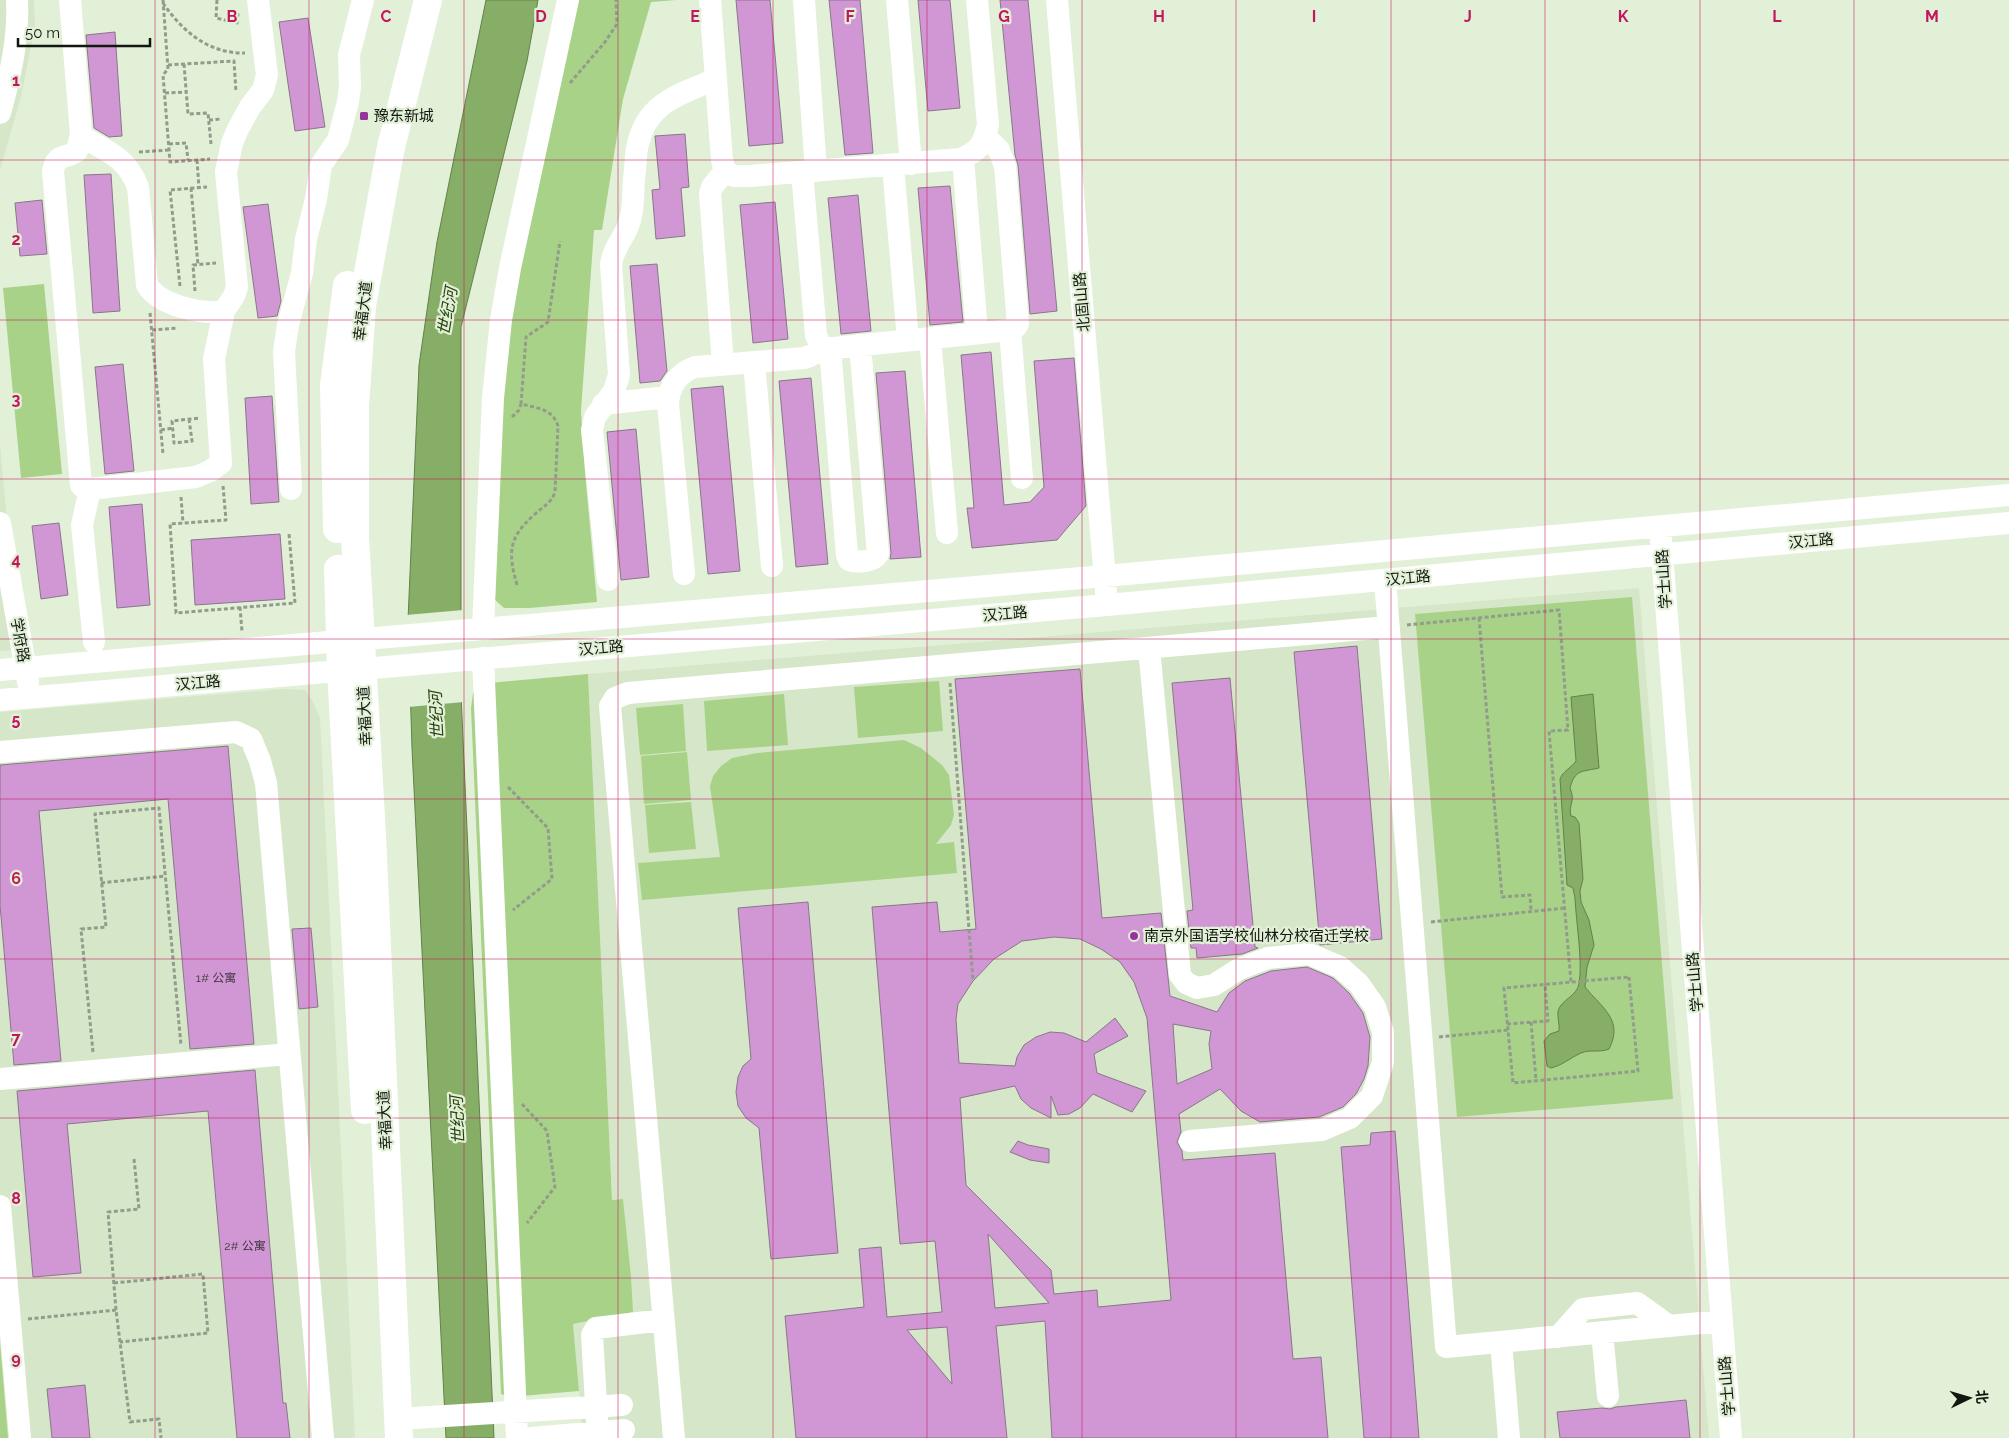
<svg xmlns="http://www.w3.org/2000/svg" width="2009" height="1438" viewBox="0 0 2009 1438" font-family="Raleway,'Noto Sans SC',sans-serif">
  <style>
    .built { fill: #d5e7c8 }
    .green { fill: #a9d289 }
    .water { fill: #86ae66; stroke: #63814c }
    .pier { fill: #e2f0d8 }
    .building { fill: #d197d4; stroke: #887789; fill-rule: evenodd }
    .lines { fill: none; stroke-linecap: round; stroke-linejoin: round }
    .path { stroke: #919c8a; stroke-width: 3; stroke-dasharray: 4 2.5; stroke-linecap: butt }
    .minor { stroke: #fff; stroke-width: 22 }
    .major { stroke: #fff; stroke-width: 28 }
    .grid { fill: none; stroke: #c2185b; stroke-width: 1; stroke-opacity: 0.55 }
    .poi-dot { fill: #95359c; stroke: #e2f0d8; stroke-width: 2 }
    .labels { text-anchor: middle; stroke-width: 4.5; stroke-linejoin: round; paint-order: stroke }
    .number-label { font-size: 12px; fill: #423740 }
    .poi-label { font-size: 15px; fill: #12170f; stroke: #e2f0d8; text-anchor: start }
    .street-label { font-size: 15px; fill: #12170f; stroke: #e2f0d8 }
    .water-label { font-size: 16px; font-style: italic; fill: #28420e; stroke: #e2f0d8 }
    .grid-label { font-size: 16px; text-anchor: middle; font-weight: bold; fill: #c2185b; stroke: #e2f0d8; stroke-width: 4.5; stroke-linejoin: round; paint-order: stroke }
  </style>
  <rect width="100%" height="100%" fill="#e2f0d8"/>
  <path class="built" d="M 0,0 L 34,0 L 35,26 L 21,97 L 0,170 Z
    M 0,445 L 9,543 L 30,649 L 0,651 Z
    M 1639,588 L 1709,1438 L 583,1438 L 573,1324 L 632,1312 L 623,1199 L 612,1200 L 588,674 Z
    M 283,689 L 305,690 L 313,702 L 320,718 L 355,1438 L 0,1438 L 0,712 Z"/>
  <path class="green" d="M 574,0 L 676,0 L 651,2 L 623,99 L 602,230 L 594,230 L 581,411 L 585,472 L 597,602 L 530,608 L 504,608 L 495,600 L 501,392 L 517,268 Z
    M 44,284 L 62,474 L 21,478 L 3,288 Z
    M 1632,597 L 1673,1099 L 1457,1117 L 1415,614 Z
    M 588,674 L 612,1200 L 623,1199 L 631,1277 L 633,1312 L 573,1324 L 579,1391 L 510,1397 L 501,1394 L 471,708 L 473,693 L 478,684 Z
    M 939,681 L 943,731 L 858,738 L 854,687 Z
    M 784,694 L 788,745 L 707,751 L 704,701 Z
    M 683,704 L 686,751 L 640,755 L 636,708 Z
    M 904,740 L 921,748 L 942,765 L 949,775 L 954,815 L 951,825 L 936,844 L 954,842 L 957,873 L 642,900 L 638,863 L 720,857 L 710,786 L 713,776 L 721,766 L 732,758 L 757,753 Z
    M 687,752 L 691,800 L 644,804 L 641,756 Z
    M 691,802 L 696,849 L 649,853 L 645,805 Z
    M 0,1343 L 8,1438 L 0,1438 Z"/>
  <path class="water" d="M 486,0 L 538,0 L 527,61 L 461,327 L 461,694 L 494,1438 L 446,1438 L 412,748 L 408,620 L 419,365 L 437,242 Z
    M 1593,694 L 1599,768 C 1582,772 1575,769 1570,788 C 1576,802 1568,804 1571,816 L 1575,817 L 1579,823 L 1583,879 L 1580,891 L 1581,902 L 1589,920 L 1594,945 L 1587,967 L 1585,987 C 1602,1008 1624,1020 1609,1049 C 1600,1053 1590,1049 1581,1053 C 1570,1058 1563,1065 1551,1068 L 1547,1066 L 1544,1041 L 1550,1034 L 1559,1031 C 1560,1025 1557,1017 1558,1011 C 1561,1000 1577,996 1579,984 C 1583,962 1576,922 1575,898 L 1573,888 L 1567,885 L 1560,779 C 1563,771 1571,768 1576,761 L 1571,697 Z"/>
  <path class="pier" d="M 463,610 L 464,702 L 408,707 L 406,615 Z"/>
  <path class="building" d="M 736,0 L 770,0 L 783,143 L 749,146 Z
    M 829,0 L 860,0 L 873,153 L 845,155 Z
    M 918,0 L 950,0 L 960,108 L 928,111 Z
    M 1000,0 L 1028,0 L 1057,311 L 1030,314 L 1018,165 L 1015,155 Z
    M 308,18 L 325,127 L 295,131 L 279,22 Z
    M 115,32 L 122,136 L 109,137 L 94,128 L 86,35 Z
    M 685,134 L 689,187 L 681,188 L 685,236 L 656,239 L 652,190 L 660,189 L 655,136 Z
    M 111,174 L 120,311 L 93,313 L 84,175 Z
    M 950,186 L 963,322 L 930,325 L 918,188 Z
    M 858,195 L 871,331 L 841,334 L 828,198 Z
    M 42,200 L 47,254 L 20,256 L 15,203 Z
    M 775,202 L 788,339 L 753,343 L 740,205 Z
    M 268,204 L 281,301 L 277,316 L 258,318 L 243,207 Z
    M 657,264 L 667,371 L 660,381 L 640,383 L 630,266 Z
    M 991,352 L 1004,505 L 1030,502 L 1044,487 L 1034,361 L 1074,358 L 1086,506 L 1057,540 L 972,548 L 967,508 L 974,508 L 961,355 Z
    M 123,364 L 134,471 L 105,474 L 95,367 Z
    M 905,371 L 921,557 L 890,559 L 891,553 L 876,373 Z
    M 811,378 L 828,564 L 796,567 L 779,381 Z
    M 723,386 L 740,571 L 708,574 L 691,389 Z
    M 272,396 L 279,502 L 251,504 L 245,398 Z
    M 636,429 L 649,577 L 621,580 L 607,432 Z
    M 142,504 L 150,605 L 117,608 L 109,507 Z
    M 59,523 L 68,595 L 41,599 L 32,526 Z
    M 280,534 L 285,599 L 195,605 L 191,540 Z
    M 1357,646 L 1382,939 L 1320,945 L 1294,652 Z
    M 1080,669 L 1102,918 L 1161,913 L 1170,996 L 1217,1012 L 1229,993 L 1245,981 L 1271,971 L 1307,967 L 1333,978 L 1349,993 L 1363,1013 L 1370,1037 L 1368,1066 L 1364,1079 L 1356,1094 L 1343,1107 L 1319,1117 L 1260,1122 L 1241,1111 L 1220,1089 L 1179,1114 L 1181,1132 L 1177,1142 L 1182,1151 L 1183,1160 L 1275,1153 L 1293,1359 L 1321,1357 L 1328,1438 L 1052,1438 L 1045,1321 L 996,1326 L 1007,1438 L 796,1438 L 785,1316 L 864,1307 L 859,1249 L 881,1247 L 887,1317 L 942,1312 L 935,1241 L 900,1244 L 872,907 L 937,902 L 940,932 L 976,929 L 955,679 ZM 1054,937 L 1080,939 L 1101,949 L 1120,962 L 1134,982 L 1147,1018 L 1171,1300 L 1098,1307 L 1097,1290 L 1054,1294 L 1051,1270 L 966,1185 L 960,1098 L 1015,1086 L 1021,1099 L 1031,1108 L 1051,1118 L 1051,1096 L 1058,1115 L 1069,1114 L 1080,1108 L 1093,1094 L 1132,1112 L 1146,1091 L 1097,1073 L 1094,1054 L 1128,1036 L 1115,1018 L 1086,1042 L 1064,1033 L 1050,1032 L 1036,1037 L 1024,1045 L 1017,1057 L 1015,1066 L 959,1063 L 956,1019 L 958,1004 L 973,981 L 994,959 L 1022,941 ZM 1173,1024 L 1211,1031 L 1209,1044 L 1212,1069 L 1177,1084 ZM 988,1234 L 1049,1303 L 995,1308 ZM 947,1327 L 952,1384 L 907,1330 Z
    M 1230,678 L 1255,947 L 1258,948 L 1242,954 L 1197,958 L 1196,948 L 1191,948 L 1187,911 L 1193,910 L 1172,683 Z
    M 228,746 L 254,1044 L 190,1049 L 168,799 L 39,811 L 61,1061 L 14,1065 L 0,905 L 0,765 Z
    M 808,902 L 838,1253 L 771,1259 L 759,1128 L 746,1118 L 738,1106 L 736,1092 L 738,1077 L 743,1066 L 751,1059 L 738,908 Z
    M 311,928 L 318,1007 L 299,1009 L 292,929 Z
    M 255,1070 L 283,1403 L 286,1403 L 290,1438 L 237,1438 L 208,1111 L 67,1124 L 81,1273 L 33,1277 L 17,1091 Z
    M 1395,1131 L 1419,1438 L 1364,1438 L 1341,1147 L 1370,1145 L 1371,1133 Z
    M 1018,1141 L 1028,1145 L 1049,1149 L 1049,1163 L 1030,1160 L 1010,1152 Z
    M 85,1385 L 90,1438 L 52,1438 L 47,1389 Z
    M 1686,1400 L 1690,1438 L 1560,1438 L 1557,1412 L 1602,1408 L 1610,1409 L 1616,1407 Z"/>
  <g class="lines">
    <path class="path" d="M 163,0 L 168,69 L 163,75 L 170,162 L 210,159
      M 217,0 L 216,18 L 237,23 L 238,13
      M 163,3 C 182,31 209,54 245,53
      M 184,64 L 188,114 L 208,113 L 211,144
      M 168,65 L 234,61 L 236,92
      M 570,83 L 605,42 L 617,24 L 616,0
      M 165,93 L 186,92
      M 209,120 L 221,119
      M 169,144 L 186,143 L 188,160
      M 139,152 L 169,150
      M 197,160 L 199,188
      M 191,188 L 198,265
      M 180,286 L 170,190 L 207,187
      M 195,291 L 193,265 L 216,263
      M 150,313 L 163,454
      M 152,330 L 178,328
      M 512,417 L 519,410 L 521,404
      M 189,419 L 192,441 L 174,443 L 172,421 L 200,418
      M 161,430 L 173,428
      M 223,486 L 226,520 L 170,524 L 176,613 L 295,603 L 289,534
      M 181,497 L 183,523
      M 517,585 C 508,553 508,538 534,515 C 543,506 551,504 555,492 L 558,426 C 553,409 537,408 521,404 L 526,337 L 548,322 L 560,241
      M 240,607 L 242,632
      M 1479,618 L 1502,897 L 1530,895 L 1531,911
      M 1407,625 L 1559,610 L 1568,730 L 1549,731 L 1571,982
      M 950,683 L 973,981
      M 508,787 L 548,828 L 552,879 L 513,910
      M 101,883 L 165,876
      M 1431,922 L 1565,908
      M 1629,977 L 1638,1071 L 1513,1083 L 1504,988 Z
      M 1531,1022 L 1536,1080
      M 1507,1024 L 1548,1021 L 1545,984
      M 1439,1037 L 1508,1030
      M 93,1052 L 81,929 L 106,927 L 95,814 L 159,808 L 181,1045
      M 522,1104 L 547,1131 L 555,1187 L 527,1223
      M 134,1159 L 139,1209 L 108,1212 L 116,1310 L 130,1422 L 159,1419 L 161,1438
      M 114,1283 L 203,1274 L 208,1333 L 120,1342
      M 28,1319 L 116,1310"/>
    <path class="minor" d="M 70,0 L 81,134 L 77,151 C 65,160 57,152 53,171 L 81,485 L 84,488 L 90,489 L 196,477 L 210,471 L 221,463 L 214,359 L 224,311 L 234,296 L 237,287 L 226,172 L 232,143 L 238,129 L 250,107 L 263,90 L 267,75 L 258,0
      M 710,0 L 722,160 L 725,171 L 734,176 L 750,176 L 961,159 C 980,150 983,145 988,125 L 977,0
      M 804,0 L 816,171
      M 897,0 L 911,164
      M 1057,0 L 1106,592
      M 0,113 C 10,76 19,39 17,0
      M 86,139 C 111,153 127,159 138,187 L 147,285 C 159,305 202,315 224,311
      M 963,158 L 977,333
      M 893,166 L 908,340
      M 802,172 L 816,335 L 821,347 L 824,349 L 1010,330 L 1015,328 L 1018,324 L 1005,166 L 999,150 L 985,136
      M 1010,330 L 1022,478
      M 930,338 L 947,533
      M 830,348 L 847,555 L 849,560 C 858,563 873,562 878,554 L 860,345
      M 754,362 L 772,566
      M 723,364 L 710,194 L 712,187 L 725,171
      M 603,404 L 668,397
      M 90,489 L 82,525 L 94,642
      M 291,489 L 284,351 L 288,325 L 302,273 L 306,239 L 316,199 L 321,165 L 338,140 L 348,102 L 350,87 L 349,55 L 363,0
      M 0,523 L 28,682
      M 1661,540 L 1731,1438
      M 684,574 L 668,404 C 669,386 678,373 695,367 L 804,358 L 810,356 L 824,349
      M 608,580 L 592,430 L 595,417 L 614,391 L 619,375 L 611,265 C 613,246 626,237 630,220 C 634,207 633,192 634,178 C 636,167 635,155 638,144 C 647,102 681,94 716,79
      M 1385,580 L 1446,1347 L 1722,1321
      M 483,628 L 493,398 L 501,320 L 510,268 L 568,0
      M 1149,648 L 1180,975 L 1186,983 L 1197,988 L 1214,985 L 1239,969 L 1268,958 L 1309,954 L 1340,967 L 1359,984 L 1375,1007 L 1383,1032 L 1383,1062 L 1372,1096 L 1350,1118 L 1322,1130 L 1190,1141
      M 483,658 L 517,1438
      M 0,670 L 1105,576 L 2009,495
      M 0,700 L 1107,605 L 2009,523
      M 0,752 L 236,732 L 251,739 L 260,761 L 266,783 L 323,1438
      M 0,1079 L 289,1054
      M 0,1206 L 20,1438
      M 1602,1332 L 1608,1396
      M 1558,1337 L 1583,1309 L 1637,1303 L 1669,1326
      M 1501,1342 L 1509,1438
      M 398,1419 L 622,1405
      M 531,1438 L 624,1430
      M 598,1438 L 592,1335 L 596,1328 L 663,1320
      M 674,1438 L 610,706 L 615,698 L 628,693 L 1388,627"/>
    <path class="major" d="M 337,529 L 334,385 L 347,285
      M 338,569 L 341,670 L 365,1110
      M 399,1438 L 372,835 L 355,537 L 355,406 L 362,306 L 391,147 L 428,0"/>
  </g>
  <path class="grid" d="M 155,0 L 155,1438M 309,0 L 309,1438M 464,0 L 464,1438M 618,0 L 618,1438M 773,0 L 773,1438M 927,0 L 927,1438M 1082,0 L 1082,1438M 1236,0 L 1236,1438M 1391,0 L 1391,1438M 1545,0 L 1545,1438M 1700,0 L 1700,1438M 1854,0 L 1854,1438M 0,160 L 2009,160M 0,320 L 2009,320M 0,479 L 2009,479M 0,639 L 2009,639M 0,799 L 2009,799M 0,959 L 2009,959M 0,1118 L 2009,1118M 0,1278 L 2009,1278"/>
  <g class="poi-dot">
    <rect x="359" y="111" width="10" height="10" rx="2.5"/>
    <circle cx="1134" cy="936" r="5"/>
  </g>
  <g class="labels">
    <g class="number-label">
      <text x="216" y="982">1# 公寓</text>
      <text x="245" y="1250">2# 公寓</text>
    </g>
    <g class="poi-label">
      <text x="374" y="121">豫东新城</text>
      <text x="1144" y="941">南京外国语学校仙林分校宿迁学校</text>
    </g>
    <g class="street-label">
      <text transform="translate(1082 302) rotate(-95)" y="5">北固山路</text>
      <text transform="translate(363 311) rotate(-83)" y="5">幸福大道</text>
      <text transform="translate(1811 541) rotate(-5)" y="5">汉江路</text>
      <text transform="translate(1408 578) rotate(-5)" y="5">汉江路</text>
      <text transform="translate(1664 579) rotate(-94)" y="5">学士山路</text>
      <text transform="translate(1005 614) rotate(-5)" y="5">汉江路</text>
      <text transform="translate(20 640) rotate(80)" y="5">学府路</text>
      <text transform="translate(601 648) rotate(-5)" y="5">汉江路</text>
      <text transform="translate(198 683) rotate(-5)" y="5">汉江路</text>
      <text transform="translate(365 716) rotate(-93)" y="5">幸福大道</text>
      <text transform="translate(1695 982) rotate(-95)" y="5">学士山路</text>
      <text transform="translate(385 1120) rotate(-93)" y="5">幸福大道</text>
      <text transform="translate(1727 1386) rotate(-95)" y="5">学士山路</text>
    </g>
    <g class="water-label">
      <text transform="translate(447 311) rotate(-80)" y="6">世纪河</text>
      <text transform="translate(436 715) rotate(-93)" y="6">世纪河</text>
      <text transform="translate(457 1120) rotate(-93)" y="6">世纪河</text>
    </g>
  </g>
  <g class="grid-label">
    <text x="232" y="22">B</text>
    <text x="386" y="22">C</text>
    <text x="541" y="22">D</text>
    <text x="695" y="22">E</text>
    <text x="850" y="22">F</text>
    <text x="1004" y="22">G</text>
    <text x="1159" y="22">H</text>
    <text x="1314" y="22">I</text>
    <text x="1468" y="22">J</text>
    <text x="1623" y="22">K</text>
    <text x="1777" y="22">L</text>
    <text x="1932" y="22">M</text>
    <text x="16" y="86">1</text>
    <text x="16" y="245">2</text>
    <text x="16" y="405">3</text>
    <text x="16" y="565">4</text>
    <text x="16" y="725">5</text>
    <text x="16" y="884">6</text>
    <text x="16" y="1044">7</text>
    <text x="16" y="1204">8</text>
    <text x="16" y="1364">9</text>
  </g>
  <g transform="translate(1969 1398) rotate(85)" stroke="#e2f0d8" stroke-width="4" paint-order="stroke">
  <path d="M0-4L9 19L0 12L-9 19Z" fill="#12170f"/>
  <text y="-8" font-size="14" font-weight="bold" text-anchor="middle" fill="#12170f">北</text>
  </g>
  <path d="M18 38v8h132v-8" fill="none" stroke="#12170f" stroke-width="2.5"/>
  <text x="25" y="38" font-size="15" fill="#12170f" stroke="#e2f0d8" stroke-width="4" paint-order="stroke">50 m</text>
</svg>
